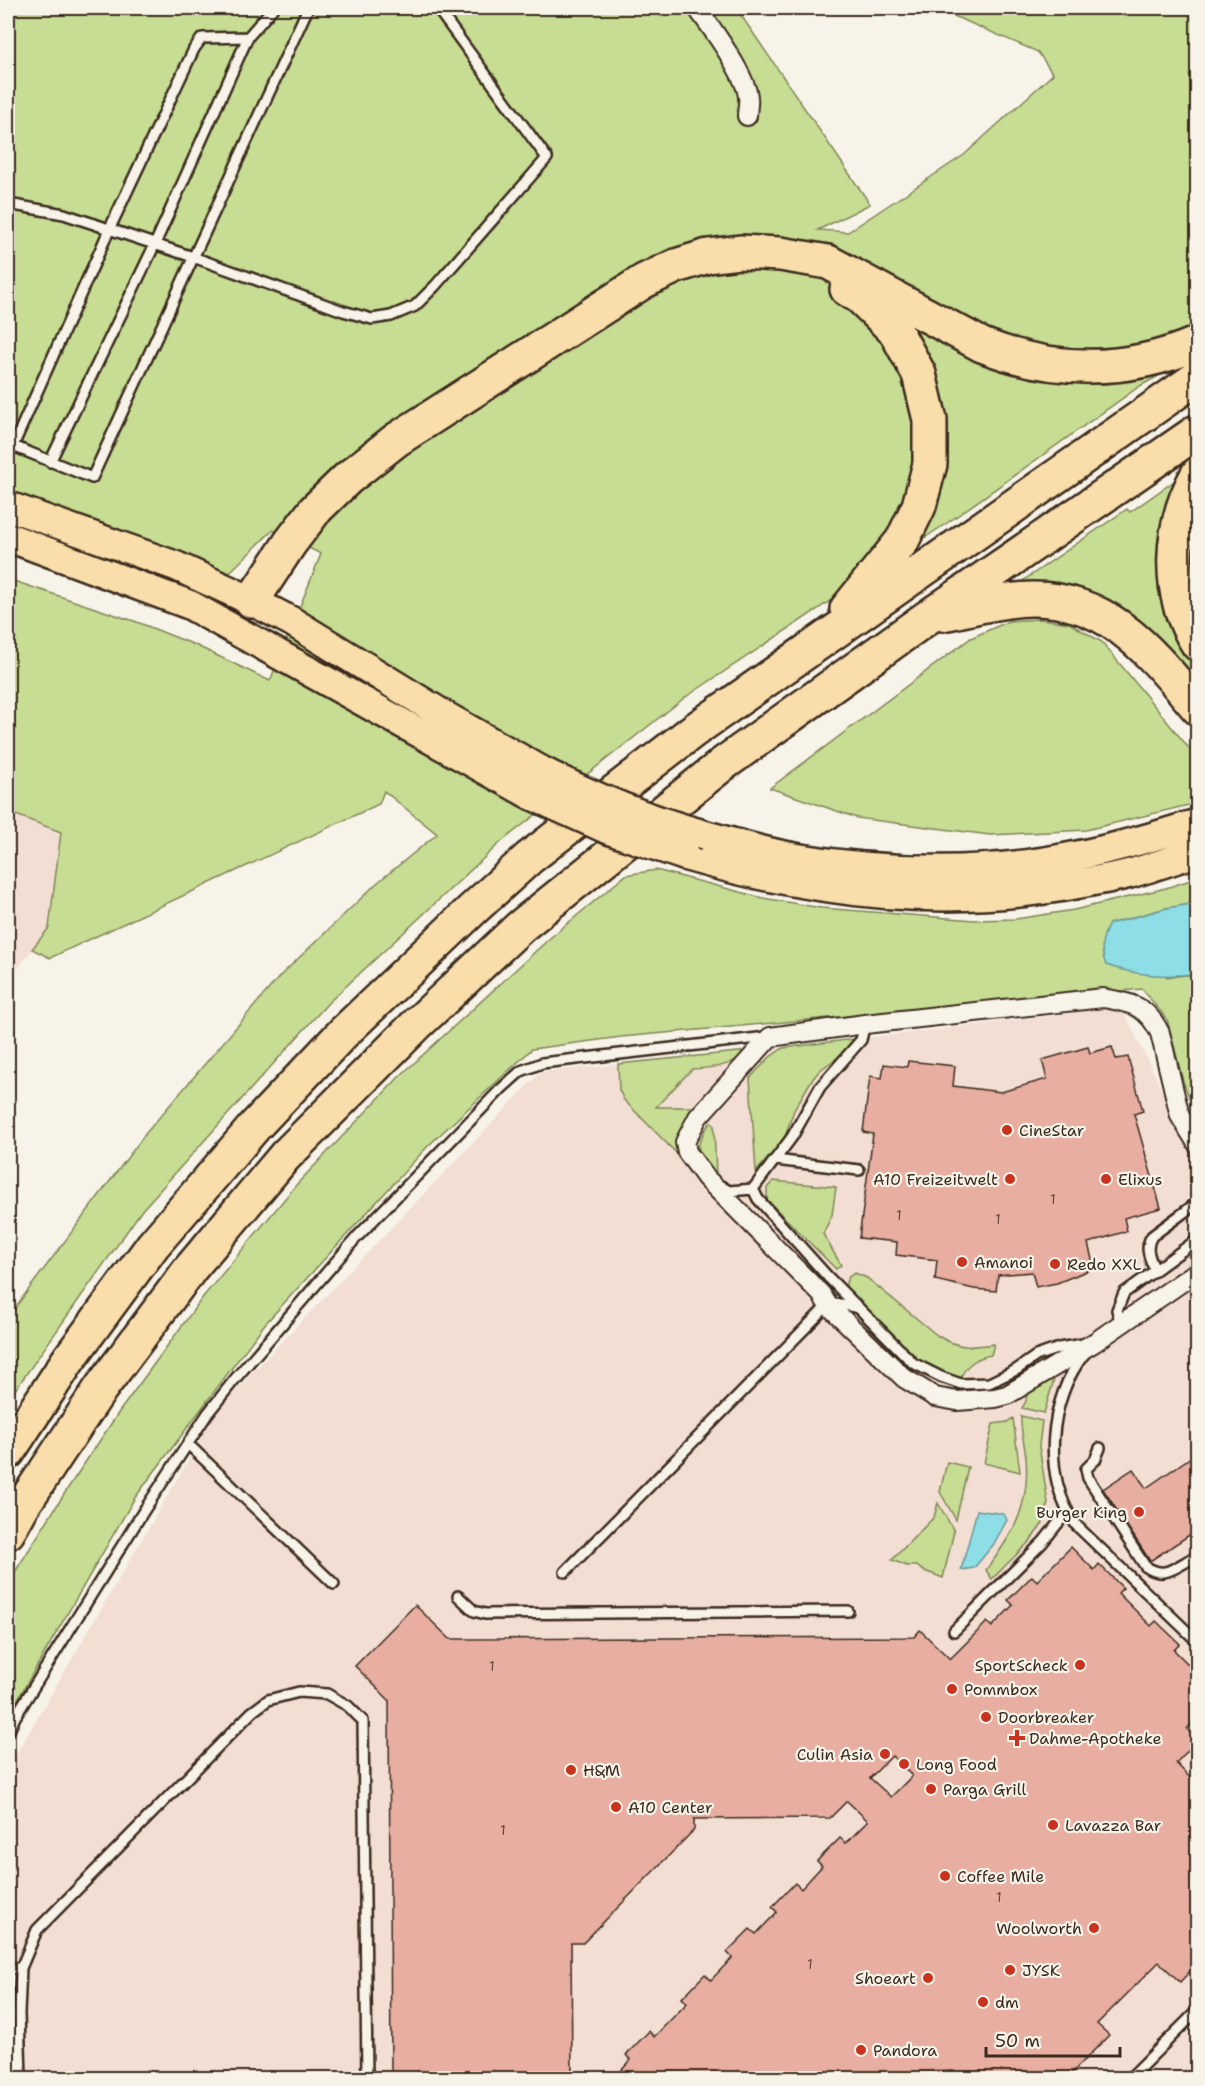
<svg xmlns="http://www.w3.org/2000/svg" width="1205" height="2086" viewBox="0 0 1205 2086" font-family="'Shantell Sans',sans-serif">
  <style>
    .built { fill: #f2ded3 }
    .green { fill: #c6dd93; stroke: #808458; stroke-width: 1.5 }
    .water { fill: #8ddee6; stroke: #6c9696; stroke-width: 1.5 }
    .building { fill: #e7aea1; stroke: #3b2a1e; stroke-width: 1.5; fill-rule: evenodd }
    .lines { fill: none; stroke-linecap: round; stroke-linejoin: round }
    .lane-casing { stroke: #3b2a1e; stroke-width: 14 }
    .street-casing { stroke: #3b2a1e; stroke-width: 22 }
    .primary-casing { stroke: #3b2a1e; stroke-width: 33 }
    .highway-casing { stroke: #3b2a1e; stroke-width: 38 }
    .lane { stroke: #f7f3e8; stroke-width: 9 }
    .street { stroke: #f7f3e8; stroke-width: 18 }
    .primary { stroke: #f9ddab; stroke-width: 28 }
    .highway { stroke: #f9ddab; stroke-width: 33 }
    .primary-bridge-casing { stroke: #3b2a1e; stroke-width: 33; stroke-linecap: butt }
    .primary-bridge { stroke: #f9ddab; stroke-width: 28 }
    .poi-dot { fill: #c8321e; stroke: #f7f3e8; stroke-width: 2 }
    .labels { text-anchor: middle; stroke-width: 4.5; stroke-linejoin: round; paint-order: stroke }
    .number-label { font-size: 14px; fill: #664b3f }
    .poi-label { font-size: 16px; fill: #3b2a1e; stroke: #f7f3e8; text-anchor: start }
  </style>
  <rect width="100%" height="100%" fill="#f7f3e8"/>
  <filter id="ink" filterUnits="userSpaceOnUse"><feTurbulence type="fractalNoise" baseFrequency=".0167" numOctaves="2"/><feDisplacementMap in="SourceGraphic" scale="12" xChannelSelector="R" yChannelSelector="G"/><feConvolveMatrix kernelMatrix="1 2 1 2 8 2 1 2 1" color-interpolation-filters="sRGB"/></filter>
  <g filter="url(#ink)">
    <path class="built" d="M 8,812 L 61,831 L 49,928 L 8,981 Z
      M 1115,993 L 1197,1163 L 1197,2078 L 8,2078 L 8,1773 L 18,1751 L 220,1406 L 541,1072 L 783,1048 L 1074,1013 Z"/>
    <path class="green" d="M 8,8 L 736,8 L 870,204 L 818,230 L 848,232 L 964,155 L 1053,74 L 1038,52 L 935,8 L 1197,8 L 1197,323 L 1172,340 L 1166,372 L 1140,386 L 950,521 L 683,699 L 501,842 L 328,1003 L 142,1210 L 8,1400 L 8,1317 L 146,1133 L 280,976 L 377,883 L 437,834 L 384,791 L 379,804 L 50,958 L 32,949 L 49,928 L 61,832 L 8,812 L 8,579 L 137,622 L 195,645 L 270,681 L 321,554 L 273,530 L 229,573 L 8,494 Z
      M 1187,465 L 1185,480 L 1197,682 L 1160,640 L 1137,621 L 1011,589 L 1127,509 L 1130,512 L 1180,477 L 1177,471 Z
      M 1040,619 L 1069,623 L 1102,642 L 1197,758 L 1197,803 L 1086,830 L 990,835 L 857,818 L 770,788 L 971,638 L 1009,621 Z
      M 656,870 L 763,898 L 821,908 L 974,920 L 1016,919 L 1074,910 L 1166,888 L 1197,878 L 1197,903 L 1167,908 L 1109,924 L 1167,977 L 1197,974 L 1197,1118 L 1183,1081 L 1167,1019 L 1142,989 L 621,1037 L 532,1049 L 428,1146 L 264,1325 L 134,1499 L 8,1716 L 8,1583 L 68,1488 L 119,1412 L 203,1297 L 297,1184 L 400,1076 L 550,938 L 626,875 Z
      M 854,1039 L 844,1053 L 820,1070 L 811,1081 L 794,1110 L 784,1139 L 756,1172 L 750,1078 L 770,1057 L 783,1048 Z
      M 748,1051 C 732,1067 713,1068 692,1069 L 656,1107 L 696,1107 C 685,1133 669,1122 683,1160 L 624,1100 L 619,1090 L 618,1064 Z
      M 711,1122 L 714,1125 L 716,1175 C 706,1169 701,1158 698,1146 L 705,1130 Z
      M 773,1181 L 836,1187 L 832,1215 L 823,1234 L 841,1265 L 836,1269 L 767,1200 L 767,1188 Z
      M 855,1273 L 867,1278 L 938,1336 C 960,1349 970,1347 994,1344 L 991,1355 C 976,1358 966,1364 960,1379 L 932,1369 L 921,1362 L 847,1289 C 844,1281 848,1276 855,1273 Z
      M 1056,1373 L 1044,1413 L 1022,1408 L 1026,1401 L 1027,1391 Z
      M 1021,1416 L 1042,1421 L 1039,1446 L 1048,1503 L 1043,1523 L 1030,1541 L 992,1579 L 986,1570 C 1014,1533 1030,1506 1026,1458 C 1025,1445 1020,1430 1021,1416 Z
      M 1013,1418 L 1020,1472 L 984,1463 L 993,1424 L 1007,1422 Z
      M 947,1462 L 968,1467 L 956,1520 L 940,1492 Z
      M 938,1503 L 954,1531 L 943,1578 L 922,1570 L 917,1566 L 907,1566 L 892,1560 L 934,1517 Z"/>
    <path class="water" d="M 1197,903 L 1197,974 C 1164,977 1138,976 1106,965 C 1100,949 1101,939 1109,924 L 1167,908 Z
      M 977,1510 L 1004,1514 L 1007,1520 L 993,1545 L 974,1568 L 961,1570 Z"/>
    <path class="building" d="M 1088,1047 L 1090,1053 L 1112,1047 L 1116,1059 L 1128,1057 L 1143,1111 L 1134,1114 L 1161,1208 L 1124,1218 L 1127,1231 L 1088,1243 L 1094,1268 L 1057,1283 L 1036,1287 L 1032,1272 L 998,1275 L 996,1291 L 974,1289 L 935,1280 L 937,1260 L 896,1255 L 897,1242 L 859,1238 L 873,1134 L 863,1132 L 870,1076 L 882,1078 L 884,1064 L 907,1067 L 908,1061 L 955,1066 L 953,1086 L 1001,1092 L 1047,1079 L 1042,1060 Z
      M 1197,1453 L 1197,1530 L 1150,1561 L 1103,1489 L 1133,1469 L 1146,1488 Z
      M 1071,1547 L 1094,1570 L 1099,1564 L 1123,1588 L 1118,1593 L 1151,1626 L 1156,1621 L 1180,1644 L 1174,1650 L 1197,1673 L 1197,1718 L 1187,1729 L 1197,1741 L 1176,1763 L 1197,1785 L 1197,1964 L 1180,1982 L 1159,1962 L 1097,2024 L 1109,2035 L 1066,2079 L 613,2079 L 631,2060 L 626,2055 L 649,2031 L 654,2037 L 687,2003 L 682,1998 L 705,1974 L 711,1980 L 732,1958 L 727,1952 L 750,1929 L 756,1934 L 777,1912 L 772,1907 L 795,1883 L 801,1889 L 822,1866 L 817,1861 L 840,1838 L 846,1843 L 868,1821 L 847,1801 L 830,1818 L 694,1819 L 694,1830 L 583,1943 L 571,1943 L 572,2079 L 391,2079 L 389,1700 L 355,1666 L 415,1605 L 450,1639 L 914,1637 L 920,1630 L 950,1659 L 987,1622 L 992,1627 L 1013,1605 L 1008,1600 L 1032,1576 L 1037,1581 ZM 892,1756 L 912,1776 L 891,1797 L 870,1778 Z"/>
    <g class="lines">
      <g class="lane-casing">
        <path id="lane" d="M 8,204 L 64,214 L 193,257 L 343,311 L 372,319 L 391,316 L 415,306 L 435,286 L 547,158 L 437,8
          M 8,444 L 92,478 L 308,8
          M 13,446 L 110,228 L 194,49 L 202,38 L 248,37 L 273,8
          M 50,462 L 155,244 L 248,37
          M 775,1160 L 859,1170
          M 721,1186 L 729,1191 L 753,1189 L 792,1137 L 820,1087 L 861,1040 L 865,1024
          M 753,1189 L 758,1199 L 828,1277 L 913,1363 L 941,1377 L 961,1384 L 989,1383 L 1016,1370 L 1036,1356 L 1059,1348 L 1083,1344
          M 1155,1271 C 1150,1258 1144,1248 1152,1236 L 1198,1202
          M 1121,1324 L 1117,1310 L 1124,1293 L 1198,1239
          M 1085,1353 C 1048,1399 1041,1478 1077,1526 L 1198,1642
          M 188,1444 L 334,1584
          M 1100,1448 L 1095,1460 L 1086,1469 L 1088,1478 L 1145,1566 C 1163,1579 1173,1569 1191,1559
          M 565,1572 L 828,1305 L 841,1304 L 859,1308
          M 458,1596 L 474,1611 L 485,1614 L 848,1611
          M 954,1631 L 1043,1542 L 1067,1512
          M 8,1733 L 15,1717 L 143,1512 L 208,1413 L 235,1379 L 357,1237 L 501,1089 L 521,1071 L 542,1063 L 767,1037
          M 8,1968 L 21,1968
          M 21,2078 L 19,2013 L 21,1968 L 37,1930 L 252,1712 L 268,1700 L 299,1692 L 327,1694 L 348,1706 L 363,1721 L 367,2078
          M 1130,2078 L 1198,2010"/>
      </g>
      <g class="street-casing">
        <path id="street" d="M 697,8 C 711,27 746,75 748,97 C 749,103 747,110 747,116
          M 1198,1145 L 1180,1116 L 1160,1033 C 1147,1006 1132,1003 1103,998 L 865,1024 L 770,1037 L 698,1117 L 685,1142 L 687,1152 L 706,1178 L 821,1294 L 828,1305 L 904,1378 L 935,1397 L 957,1401 L 995,1398 L 1007,1395 L 1095,1342 L 1198,1271"/>
      </g>
      <g class="primary-casing">
        <path id="primary" d="M 8,506 L 176,566 L 252,601 L 291,621 L 447,717 L 542,771
          M 8,537 L 190,605 L 531,795
          M 705,835 C 735,843 766,853 798,858 C 887,873 985,875 1075,856 C 1117,848 1157,836 1198,823
          M 685,856 C 817,894 947,910 1083,883 C 1098,880 1113,878 1128,874 C 1151,868 1174,859 1198,852"/>
      </g>
      <g class="highway-casing">
        <path id="highway" d="M 1198,474 C 1169,525 1165,594 1198,644
          M 252,601 L 290,543 L 315,510 L 348,478 L 396,440 L 644,281 L 676,266 L 708,256 L 740,252 L 780,254 L 828,262 L 982,345 C 1053,373 1127,374 1198,343
          M 847,609 L 902,541 L 919,506 L 930,464 L 930,420 L 919,374 L 896,332 L 860,297 L 847,289
          M 942,614 C 971,609 1002,599 1032,599 C 1110,598 1152,654 1198,708
          M 8,1452 L 69,1359 L 153,1245 L 256,1125 L 343,1033 L 472,910 L 529,858 L 693,731 L 1198,377
          M 8,1532 L 23,1505 L 101,1388 L 191,1268 L 285,1156 L 416,1025 L 520,927 L 723,764 L 928,617 L 1198,431"/>
      </g>
      <use href="#lane" class="lane"/>
      <use href="#street" class="street"/>
      <use href="#primary" class="primary"/>
      <use href="#highway" class="highway"/>
      <g class="primary-bridge-casing">
        <path id="primary-bridge" d="M 542,771 C 595,798 648,819 705,835
          M 531,795 L 609,830 L 685,856"/>
      </g>
      <use href="#primary-bridge" class="primary-bridge"/>
    </g>
  </g>
  <g class="poi-dot">
    <circle cx="1007" cy="1130" r="6"/>
    <circle cx="1010" cy="1179" r="6"/>
    <circle cx="1106" cy="1179" r="6"/>
    <circle cx="962" cy="1262" r="6"/>
    <circle cx="1055" cy="1264" r="6"/>
    <circle cx="1139" cy="1512" r="6"/>
    <circle cx="1080" cy="1665" r="6"/>
    <circle cx="952" cy="1689" r="6"/>
    <circle cx="986" cy="1717" r="6"/>
    <path d="M1014 1729h6v6h6v6h-6v6h-6v-6h-6v-6h6z"/>
    <circle cx="885" cy="1754" r="6"/>
    <circle cx="904" cy="1764" r="6"/>
    <circle cx="571" cy="1770" r="6"/>
    <circle cx="931" cy="1789" r="6"/>
    <circle cx="616" cy="1807" r="6"/>
    <circle cx="1053" cy="1825" r="6"/>
    <circle cx="945" cy="1876" r="6"/>
    <circle cx="1094" cy="1928" r="6"/>
    <circle cx="1010" cy="1970" r="6"/>
    <circle cx="928" cy="1978" r="6"/>
    <circle cx="983" cy="2002" r="6"/>
    <circle cx="861" cy="2050" r="6"/>
  </g>
  <g class="labels">
    <g class="number-label">
      <text x="1053" y="1204">1</text>
      <text x="899" y="1220">1</text>
      <text x="998" y="1224">1</text>
      <text x="492" y="1671">1</text>
      <text x="503" y="1835">1</text>
      <text x="999" y="1902">1</text>
      <text x="810" y="1969">1</text>
    </g>
    <g class="poi-label">
      <text x="1019" y="1136">CineStar</text>
      <text x="998" y="1185" text-anchor="end">A10 Freizeitwelt</text>
      <text x="1118" y="1185">Elixus</text>
      <text x="974" y="1268">Amanoi</text>
      <text x="1067" y="1270">Redo XXL</text>
      <text x="1127" y="1518" text-anchor="end">Burger King</text>
      <text x="1068" y="1671" text-anchor="end">SportScheck</text>
      <text x="964" y="1695">Pommbox</text>
      <text x="998" y="1723">Doorbreaker</text>
      <text x="1029" y="1744">Dahme-Apotheke</text>
      <text x="873" y="1760" text-anchor="end">Culin Asia</text>
      <text x="916" y="1770">Long Food</text>
      <text x="583" y="1776">H&amp;M</text>
      <text x="943" y="1795">Parga Grill</text>
      <text x="628" y="1813">A10 Center</text>
      <text x="1065" y="1831">Lavazza Bar</text>
      <text x="957" y="1882">Coffee Mile</text>
      <text x="1082" y="1934" text-anchor="end">Woolworth</text>
      <text x="1022" y="1976">JYSK</text>
      <text x="916" y="1984" text-anchor="end">Shoeart</text>
      <text x="995" y="2008">dm</text>
      <text x="873" y="2056">Pandora</text>
    </g>
  </g>
  <rect width="1205" height="2086" fill="none" stroke="#f7f3e8" stroke-width="30"/>
  <rect x="15" y="15" width="1175" height="2056" fill="none" stroke="#3b2a1e" stroke-width="2" filter="url(#ink)"/>
  <path d="M986 2047v9h134v-9" fill="none" stroke="#3b2a1e" stroke-width="3"/>
  <text x="995" y="2047" font-size="18" fill="#3b2a1e" stroke="#f7f3e8" stroke-width="4.5" paint-order="stroke">50 m</text>
</svg>
